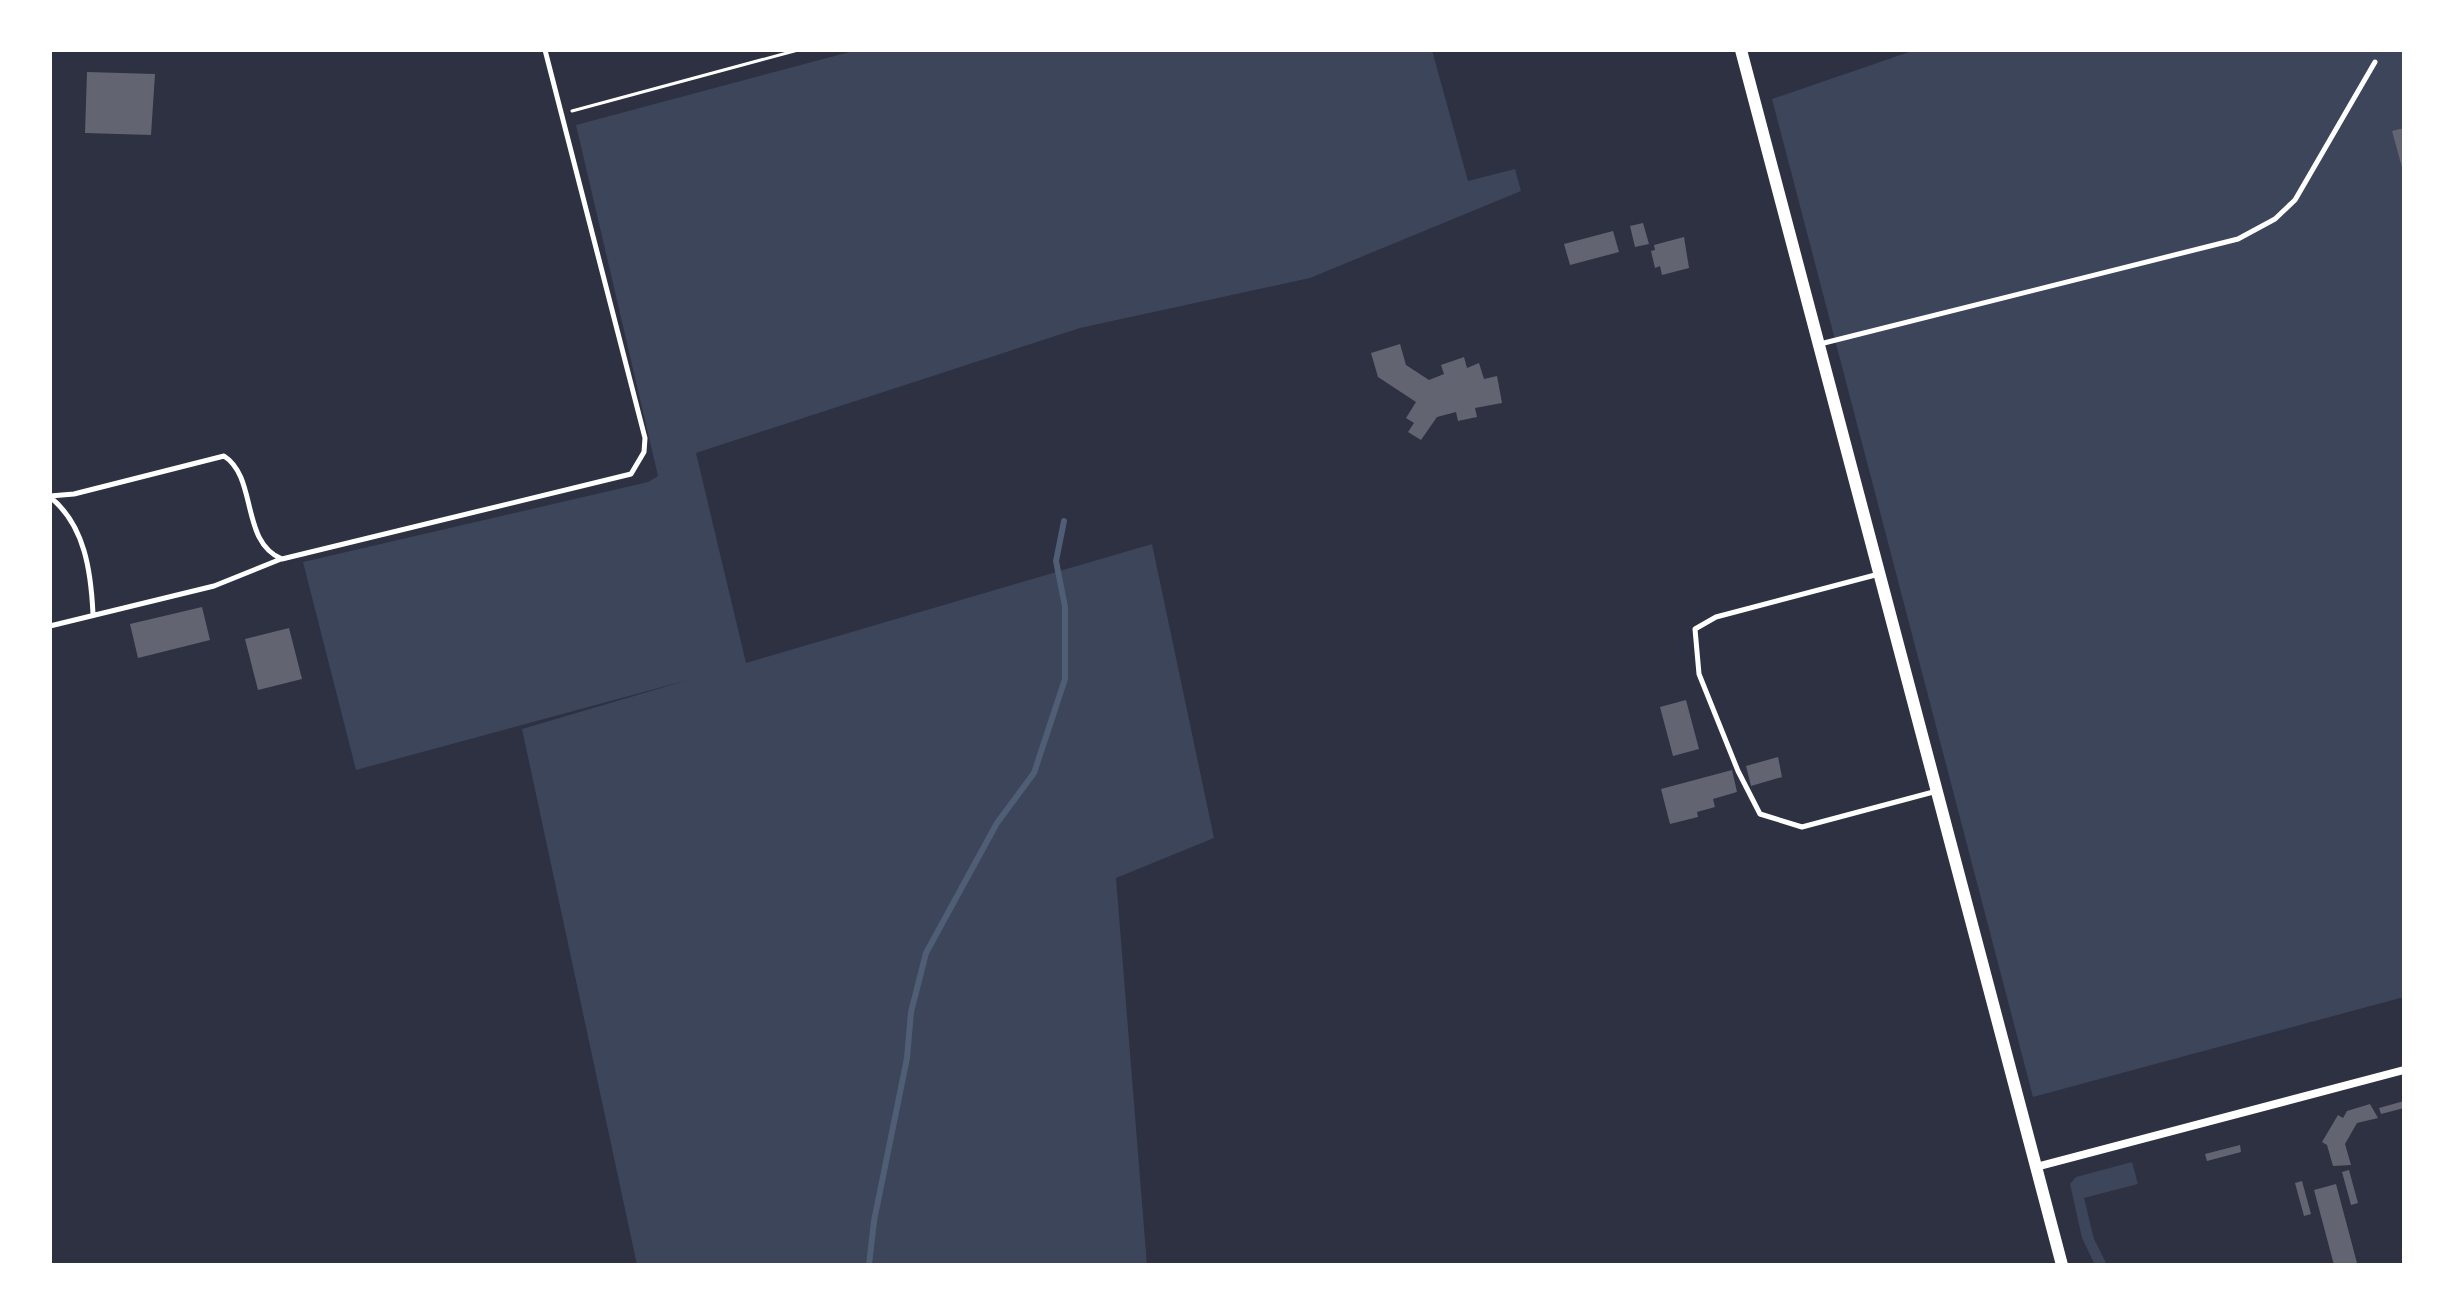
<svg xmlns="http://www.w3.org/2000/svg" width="2454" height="1315" viewBox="0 0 2454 1315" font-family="'DejaVu Sans',sans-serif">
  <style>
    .green { fill: #3c4559 }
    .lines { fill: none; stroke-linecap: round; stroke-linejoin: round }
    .stream { stroke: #4f5d75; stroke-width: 6 }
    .building { fill: #626471 }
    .path { stroke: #fff; stroke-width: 3 }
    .service { stroke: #fff; stroke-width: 5 }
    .minor { stroke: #fff; stroke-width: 8 }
    .tertiary { stroke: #fff; stroke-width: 12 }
  </style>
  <rect width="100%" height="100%" fill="#2d3142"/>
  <path class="green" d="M 857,50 L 1432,50 L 1468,181 L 1515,169 L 1521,191 L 1310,278 L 1080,328 L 696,453 L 746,663 L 1152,544 L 1214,838 L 1116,878 L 1147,1265 L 637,1265 L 522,729 L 688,680 L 356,770 L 303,562 L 648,482 L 658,476 L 576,125 Z
    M 1915,50 L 2404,50 L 2404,997 L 2033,1097 L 1772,99 Z
    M 2132,1162 L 2138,1184 L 2084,1198 L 2094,1239 L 2107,1265 L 2095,1265 L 2082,1238 L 2070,1184 L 2076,1177 Z"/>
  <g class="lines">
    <path class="stream" d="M 869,1265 L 874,1221 L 907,1058 L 911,1012 L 926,953 L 997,823 L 1034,773 L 1065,679 L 1065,607 L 1056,561 L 1064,521"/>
  </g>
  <path class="building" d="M 87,72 L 155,74 L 151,135 L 85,133 Z
    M 2404,128 L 2404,171 L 2403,171 L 2392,131 Z
    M 1643,223 L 1649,244 L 1635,247 L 1630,226 Z
    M 1613,231 L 1619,252 L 1570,265 L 1564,244 Z
    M 1684,237 L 1689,268 L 1662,275 L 1660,266 L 1655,268 L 1651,251 L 1655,250 L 1654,245 Z
    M 1400,344 L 1406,365 L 1429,380 L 1444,374 L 1441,365 L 1464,357 L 1467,368 L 1479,363 L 1484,379 L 1497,376 L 1502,403 L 1475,408 L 1477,417 L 1458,421 L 1456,412 L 1437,417 L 1421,440 L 1408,432 L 1414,423 L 1406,418 L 1416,402 L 1378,377 L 1371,353 Z
    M 202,607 L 210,640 L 138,658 L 130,624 Z
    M 289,628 L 302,679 L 258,690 L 245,639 Z
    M 1686,700 L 1699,749 L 1673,756 L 1660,707 Z
    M 1778,757 L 1782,777 L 1751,786 L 1746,766 Z
    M 1732,770 L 1737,792 L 1713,799 L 1715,807 L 1697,812 L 1698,817 L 1670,824 L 1661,789 Z
    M 2404,1101 L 2404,1108 L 2381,1114 L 2379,1108 Z
    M 2370,1104 L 2378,1118 L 2357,1123 L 2345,1144 L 2351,1165 L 2333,1166 L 2327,1145 L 2322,1142 L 2338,1115 L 2343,1118 L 2347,1111 Z
    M 2240,1145 L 2241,1152 L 2207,1161 L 2205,1154 Z
    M 2349,1170 L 2358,1203 L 2351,1205 L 2342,1172 Z
    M 2302,1181 L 2311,1214 L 2304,1216 L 2295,1183 Z
    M 2336,1184 L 2357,1263 L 2349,1265 L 2334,1265 L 2314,1190 Z"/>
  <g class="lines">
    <path class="path" d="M 572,111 L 798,50"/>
    <path class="service" d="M 1820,344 L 2238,239 L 2275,219 L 2295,200 L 2375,62
      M 50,496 L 74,494 L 224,456 C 258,478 240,542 282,559 L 631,474 L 644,452 L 645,438 L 545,50
      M 50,497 C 85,525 91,572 93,614
      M 1879,574 L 1716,617 L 1695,629 L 1699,674 L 1738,771 L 1760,814 L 1802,827 L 1937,791
      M 50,626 L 214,586 L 281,559"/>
    <path class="minor" d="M 2036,1167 L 2404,1070"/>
    <path class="tertiary" d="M 1741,50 L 2062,1265"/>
  </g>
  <rect width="2454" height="1315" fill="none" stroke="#ffffff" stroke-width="104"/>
</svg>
